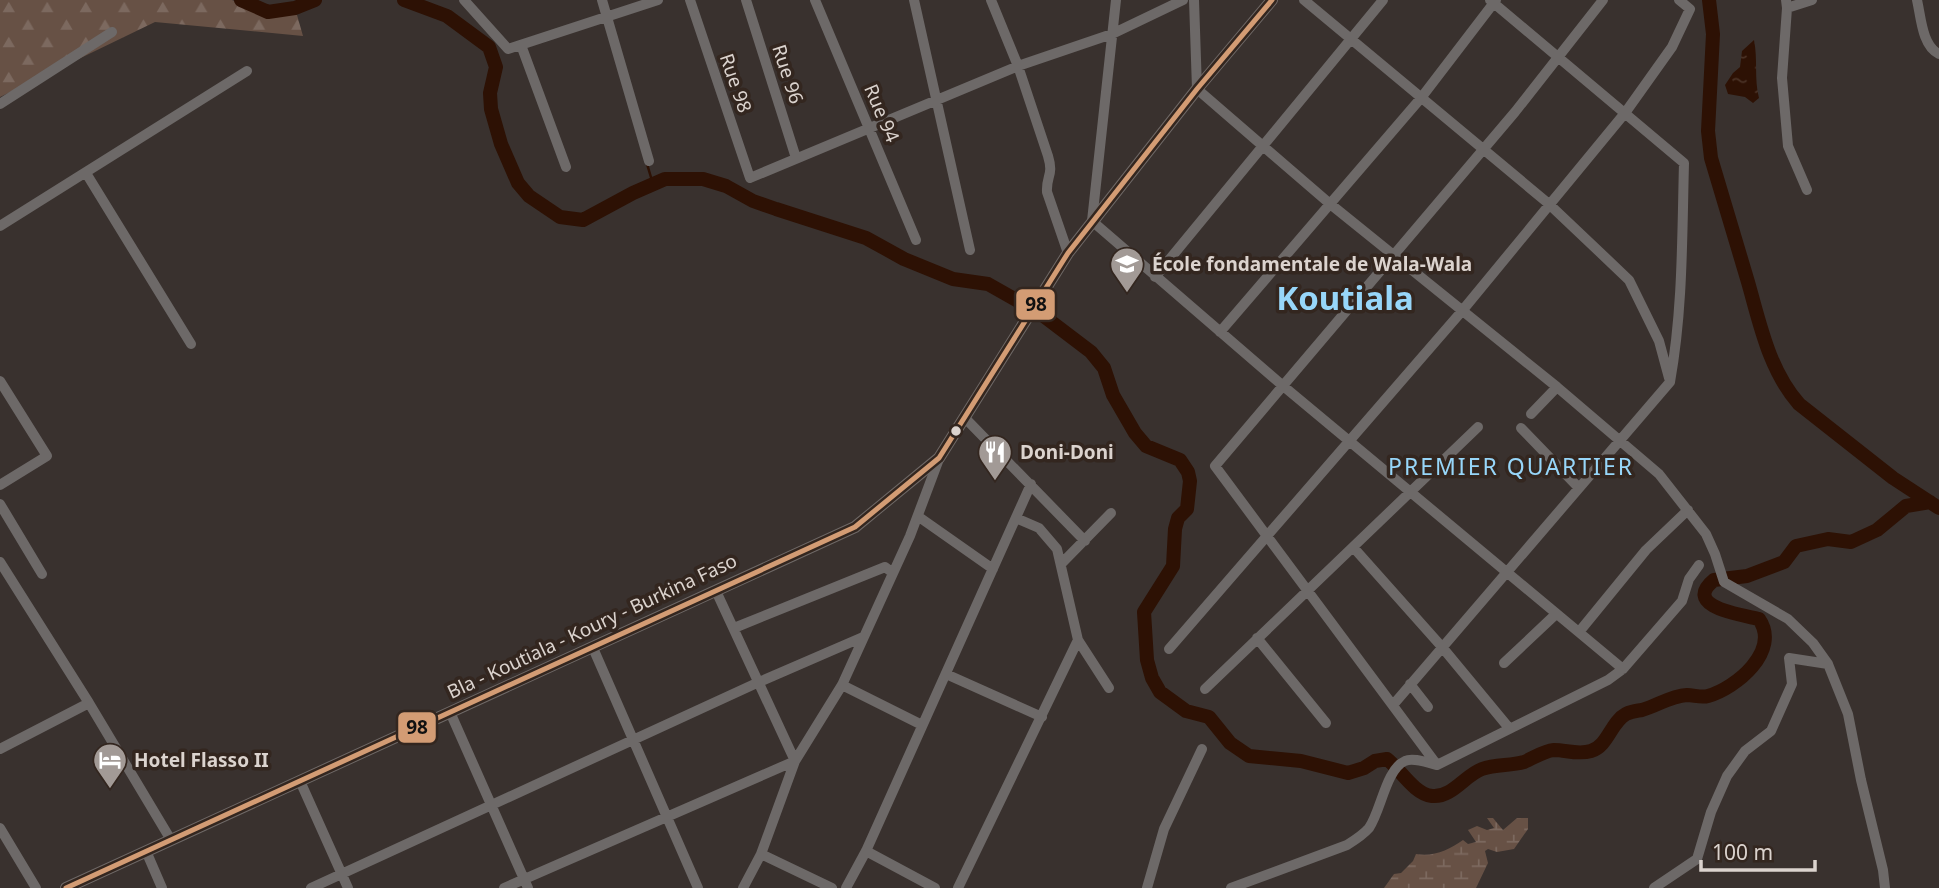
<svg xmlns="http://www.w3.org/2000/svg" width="1939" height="888" viewBox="0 0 1939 888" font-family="'Noto Sans',sans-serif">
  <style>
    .forest { fill: url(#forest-firs) }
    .wetland { fill: url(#wetland-marsh) }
    .water { fill: url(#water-ripples) }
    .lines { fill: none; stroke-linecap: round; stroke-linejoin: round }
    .stream { stroke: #2d1104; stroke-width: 2.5 }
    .river { stroke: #2d1104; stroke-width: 14 }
    .minor { stroke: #6d6968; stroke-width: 10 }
    .major { stroke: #6f6967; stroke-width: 12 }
    .bus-1-casing { stroke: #33261f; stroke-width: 10 }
    .bus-1 { stroke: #d39c74; stroke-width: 5 }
    .bus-dot { fill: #dbd3ce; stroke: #33261f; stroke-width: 2.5 }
    .labels { text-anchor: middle; stroke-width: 7; stroke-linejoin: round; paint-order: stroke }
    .street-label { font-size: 19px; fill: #dbd3ce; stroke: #33261f }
    .poi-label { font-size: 19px; font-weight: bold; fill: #dbd3ce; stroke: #33261f; text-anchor: start }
    .quarter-label { font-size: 23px; letter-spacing: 2px; fill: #97d6f9; stroke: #33261f }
    .town-label { font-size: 33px; font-weight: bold; fill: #97d6f9; stroke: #33261f }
    .line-badge { stroke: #33261f; stroke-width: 2.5 }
    .pale-badge-label { font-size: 19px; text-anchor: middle; font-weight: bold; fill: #111 }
  </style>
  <defs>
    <pattern id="forest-firs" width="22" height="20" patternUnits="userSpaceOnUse" patternTransform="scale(1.75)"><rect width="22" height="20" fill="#675145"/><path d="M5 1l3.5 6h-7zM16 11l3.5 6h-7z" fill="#7c695f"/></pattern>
    <pattern id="wetland-marsh" width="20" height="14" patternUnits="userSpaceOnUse" patternTransform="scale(1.75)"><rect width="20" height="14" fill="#675145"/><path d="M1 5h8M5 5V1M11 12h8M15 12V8" fill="none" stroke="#7c695f"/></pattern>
    <pattern id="water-ripples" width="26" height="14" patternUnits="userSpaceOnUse" patternTransform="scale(1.75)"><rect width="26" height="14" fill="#2d1104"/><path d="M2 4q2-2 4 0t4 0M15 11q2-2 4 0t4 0" fill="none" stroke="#4b3327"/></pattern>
  </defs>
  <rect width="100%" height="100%" fill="#39312e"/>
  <path class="forest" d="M 0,0 L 232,0 L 264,15 L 297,15 L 303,36 L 155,22 L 0,97 Z"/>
  <path class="wetland" d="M 1487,818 L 1493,818 L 1503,830 L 1517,818 L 1528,818 L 1528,829 L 1514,849 L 1497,852 L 1488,849 L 1485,851 L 1488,863 L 1476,888 L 1384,888 L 1394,874 L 1401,873 L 1413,861 L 1416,854 C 1434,857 1449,850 1463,840 L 1468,844 L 1476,842 L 1468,830 L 1477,826 L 1487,830 L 1494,828 Z"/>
  <path class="water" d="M 1754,40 C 1758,59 1754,79 1759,98 L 1753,103 L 1745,97 L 1728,94 L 1725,85 L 1733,73 L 1740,67 L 1742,51 Z"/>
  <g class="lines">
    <path class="stream" d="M 647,164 L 653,184"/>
    <path class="river" d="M 241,0 L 268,12 L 295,8 L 315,0
      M 404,0 L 447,16 L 489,47 L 496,67 L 490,93 L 491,109 L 501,144 L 518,183 L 529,196 L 560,217 L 583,220 L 633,193 L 665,179 L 703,179 L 726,186 L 753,201 L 776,209 L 866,238 L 904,259 L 953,279 L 988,284 L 1041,314 L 1091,352 L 1104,368 L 1113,395 L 1135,433 L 1146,446 L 1180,460 L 1188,472 L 1190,481 L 1187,509 L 1178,518 L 1175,529 L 1173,566 L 1144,612 L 1147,660 L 1152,678 L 1160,692 L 1186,711 L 1209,717 L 1230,743 L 1249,756 L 1301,761 L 1348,773 L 1364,768 L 1375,761 L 1387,759 C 1400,769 1414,794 1432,796 C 1452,798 1465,775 1482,769 C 1496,764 1510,766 1524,762 C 1534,758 1543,751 1554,750 C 1566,750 1578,755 1591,751 C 1608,746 1611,722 1626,714 C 1632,711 1636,711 1642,710 C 1657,706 1670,696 1687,695 C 1694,695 1701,698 1708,696 C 1736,688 1781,651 1759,619 C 1743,615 1681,607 1714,580 L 1747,576 L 1784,562 L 1796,546 L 1828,539 L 1851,542 L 1877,530 L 1906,506 L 1930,502
      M 1709,0 L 1713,34 L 1708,131 L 1711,158 C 1723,199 1736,241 1748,282 C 1760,324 1769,370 1799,404 L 1893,478 L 1939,508"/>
    <path class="minor" d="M 464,0 L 508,49 L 658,0
      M 602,0 L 649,161
      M 690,0 L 750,178 L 1018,66 L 1112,34 L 1183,0
      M 746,0 L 796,158
      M 815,0 L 916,240
      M 914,0 L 970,250
      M 991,0 L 1018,66 L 1048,156 C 1054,176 1046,175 1047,192 L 1068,253
      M 1116,0 L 1092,221 L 1282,385 L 1623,669
      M 1194,0 L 1197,89 L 1329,203 L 1557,387 L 1659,474 L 1706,534 L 1715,554 L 1724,582 L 1788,619 L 1813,643 L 1828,664
      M 1304,0 L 1549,204 L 1629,280 L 1659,341 L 1669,378
      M 1786,0 L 1787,8 L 1782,78 L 1788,146 L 1807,190
      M 1917,0 C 1921,17 1922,46 1939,54
      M 1787,8 L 1812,0
      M 521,45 L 566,167
      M 0,104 L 112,32
      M 86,173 L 191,344
      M 0,226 L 247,71
      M 1155,277 L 1383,0
      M 1220,332 L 1421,98 L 1496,0
      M 0,381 L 47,456 L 0,485
      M 1531,414 L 1557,387
      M 965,418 L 1085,541
      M 1521,428 L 1579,488
      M 0,504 L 42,574
      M 919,517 L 993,569
      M 1016,518 L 1039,528 L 1057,549 L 1078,640 L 1109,688
      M 1353,547 L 1442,647 L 1509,728
      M 0,562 L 89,703 L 171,840
      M 1062,563 L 1111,513
      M 734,628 L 885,567 L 893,573
      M 1579,632 L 1646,550 L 1688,510
      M 1257,638 L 1326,723
      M 593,648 L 698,888
      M 1169,649 L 1462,311 L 1625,113 L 1672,47 L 1690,9 L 1679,0
      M 1504,663 L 1556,614
      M 946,674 L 1042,717
      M 1410,684 L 1428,707
      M 842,685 L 922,725
      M 1205,689 L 1478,427
      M 1393,705 L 1670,382 C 1683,310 1682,236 1684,163 L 1490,0
      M 450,712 L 528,888
      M 0,749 L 89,703
      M 1437,765 L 1215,466 L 1515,112 L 1603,0
      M 300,781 L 348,888
      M 0,828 L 36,888
      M 146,851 L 162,888
      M 866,851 L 935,888
      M 761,854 L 832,888
      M 311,888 L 759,682 L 863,637
      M 504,888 L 795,761 L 716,591
      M 743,888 L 761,854 L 795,761 L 842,685 L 910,536 L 939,459
      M 846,888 L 866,851 L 1031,484
      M 958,888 L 1078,640
      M 1147,888 L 1164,829 L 1202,749
      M 1231,888 L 1347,845 C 1355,840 1363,835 1369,828 C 1381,811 1386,769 1405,761 C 1413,757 1428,763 1437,765 L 1608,680 L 1623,669 L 1682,601 L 1689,579 L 1699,565
      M 1654,888 L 1697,859 L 1711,812 L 1727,776 L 1745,751 L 1771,731 L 1792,684 L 1789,658 L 1828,664 L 1848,714 L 1861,780 L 1883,870 L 1885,888"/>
    <path class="major" d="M 66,888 L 855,527 L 939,458 L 1068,253 L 1197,89 L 1272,0"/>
    <g class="bus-1-casing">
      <path id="bus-1" d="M 66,888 L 855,527 L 939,458 L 1068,253 L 1197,89 L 1272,0"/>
    </g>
    <use href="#bus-1" class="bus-1"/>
  </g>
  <defs>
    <g id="school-pin" transform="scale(1.75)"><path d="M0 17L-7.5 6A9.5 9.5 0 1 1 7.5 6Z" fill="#a29a96" stroke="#33261f"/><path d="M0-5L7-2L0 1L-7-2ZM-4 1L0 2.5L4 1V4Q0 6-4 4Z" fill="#fff"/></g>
    <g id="restaurant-pin" transform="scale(1.75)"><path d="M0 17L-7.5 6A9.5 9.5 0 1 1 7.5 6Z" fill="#a29a96" stroke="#33261f"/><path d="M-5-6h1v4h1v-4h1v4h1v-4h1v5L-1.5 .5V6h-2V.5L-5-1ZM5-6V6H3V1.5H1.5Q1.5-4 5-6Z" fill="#fff"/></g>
    <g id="hotel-pin" transform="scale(1.75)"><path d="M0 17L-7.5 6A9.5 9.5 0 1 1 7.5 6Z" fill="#a29a96" stroke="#33261f"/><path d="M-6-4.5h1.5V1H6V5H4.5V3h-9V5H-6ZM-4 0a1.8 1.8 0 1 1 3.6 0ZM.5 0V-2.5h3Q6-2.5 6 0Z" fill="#fff"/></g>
  </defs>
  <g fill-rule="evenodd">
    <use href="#school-pin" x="1127" y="264"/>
    <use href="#restaurant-pin" x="995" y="452"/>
    <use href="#hotel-pin" x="110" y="760"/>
  </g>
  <circle class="bus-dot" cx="956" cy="431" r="6"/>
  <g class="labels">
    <g class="street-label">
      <text transform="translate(788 74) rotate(72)" y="7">Rue 96</text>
      <text transform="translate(736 83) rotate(71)" y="7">Rue 98</text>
      <text transform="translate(882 113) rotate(67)" y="7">Rue 94</text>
      <text transform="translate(592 626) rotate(-25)" y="7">Bla - Koutiala - Koury - Burkina Faso</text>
    </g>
    <g class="poi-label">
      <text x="1152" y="271">École fondamentale de Wala-Wala</text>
      <text x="1020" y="459">Doni-Doni</text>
      <text x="134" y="767">Hotel Flasso II</text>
    </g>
    <g class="quarter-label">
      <text x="1511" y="475">PREMIER QUARTIER</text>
    </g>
    <g class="town-label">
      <text x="1345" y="310">Koutiala</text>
    </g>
  </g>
  <g class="line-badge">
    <rect x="1015" y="288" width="41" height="33" rx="7" fill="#d39c74"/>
    <rect x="397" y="711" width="40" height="33" rx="7" fill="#d39c74"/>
  </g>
  <g class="pale-badge-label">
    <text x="1036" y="311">98</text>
    <text x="417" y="734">98</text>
  </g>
  <path d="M1701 860v10h114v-10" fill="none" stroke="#dbd3ce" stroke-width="3.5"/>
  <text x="1712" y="860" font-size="21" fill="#dbd3ce" stroke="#33261f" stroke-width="5" paint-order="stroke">100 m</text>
</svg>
